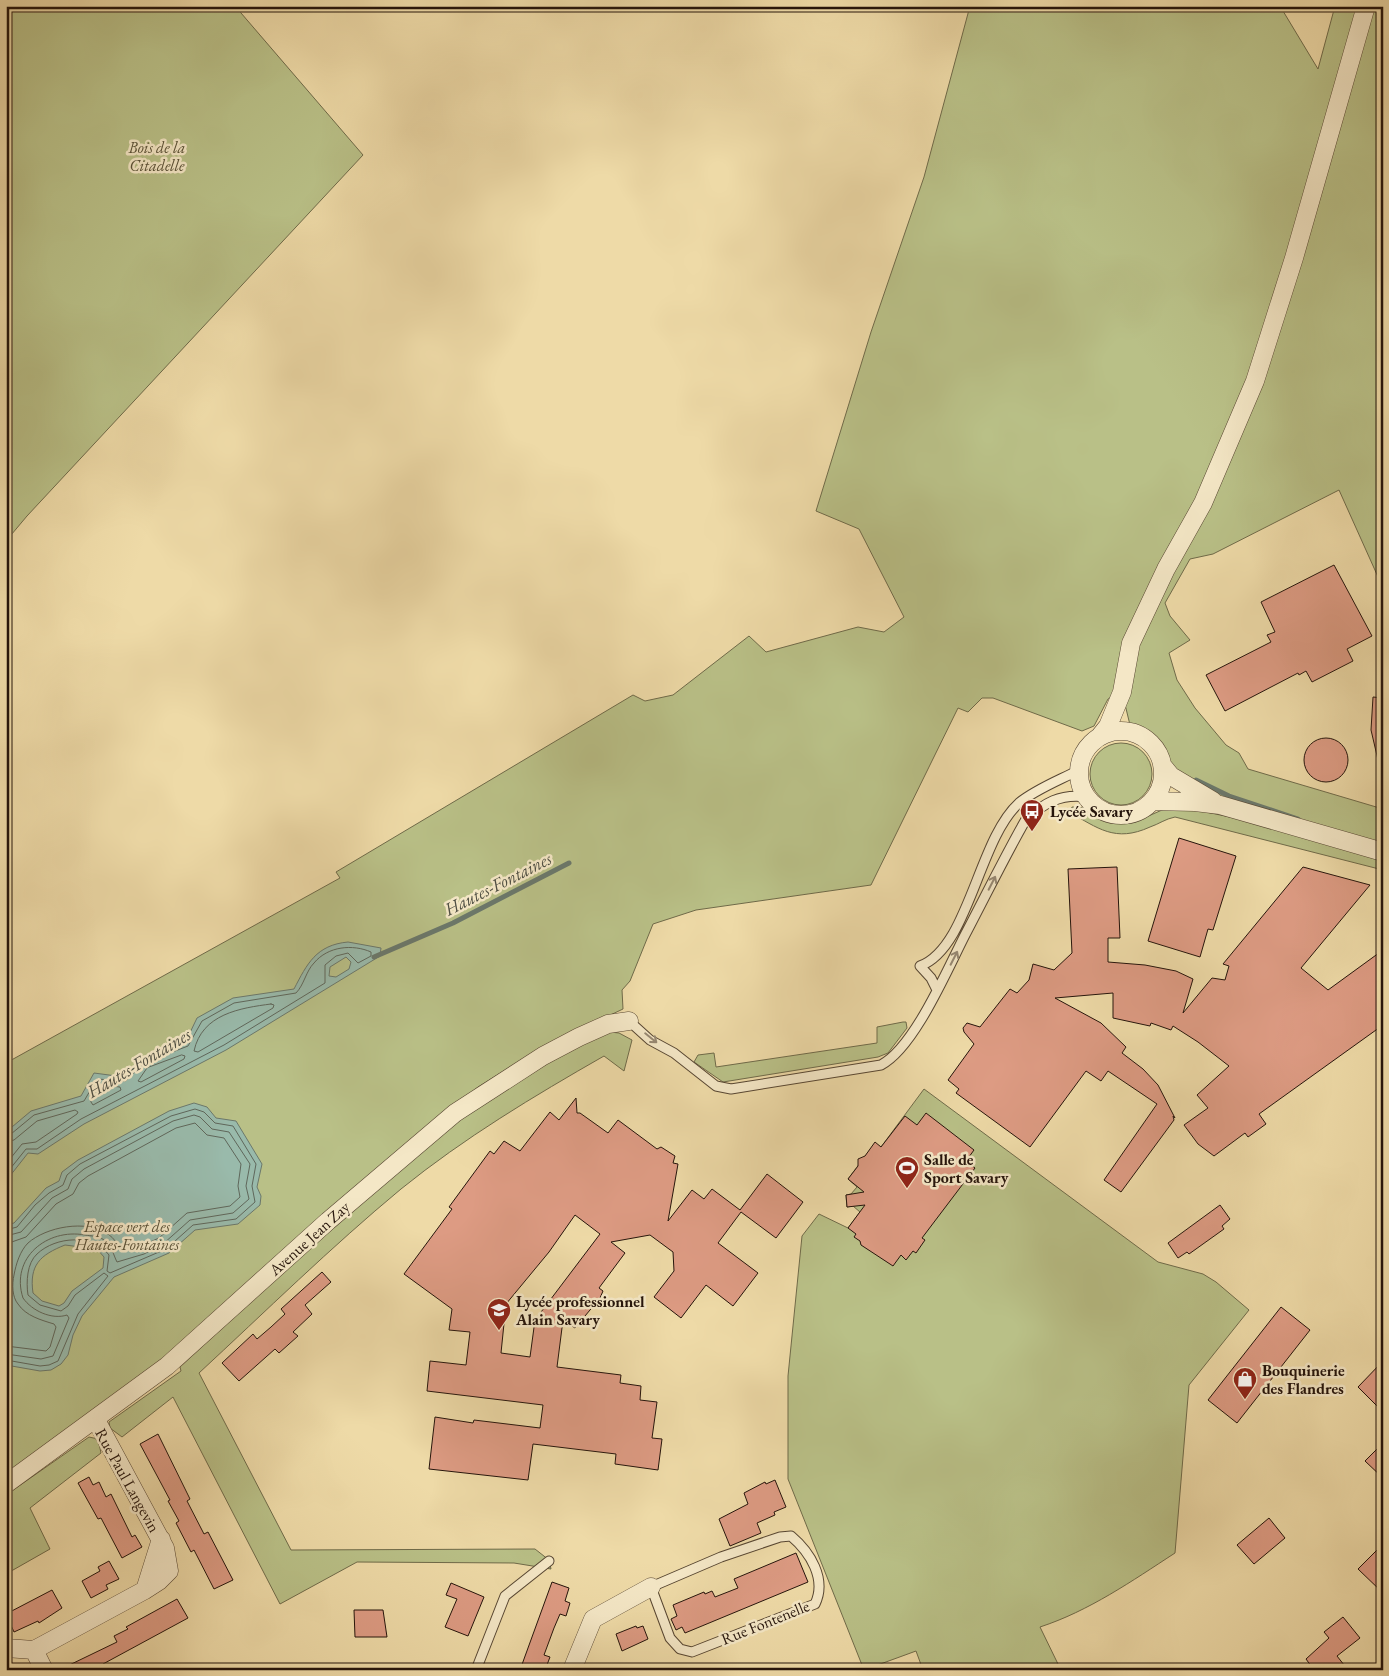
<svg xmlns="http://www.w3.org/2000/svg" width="1389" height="1676" viewBox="0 0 1389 1676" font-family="'EB Garamond',serif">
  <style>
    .green { fill: #b9c087; stroke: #6f6a49 }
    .water { fill: #99baab; stroke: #6b786b; fill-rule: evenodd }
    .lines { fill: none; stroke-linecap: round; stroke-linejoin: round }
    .shore { stroke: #5f675b; stroke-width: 1 }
    .stream { stroke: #6b786b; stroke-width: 5 }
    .building { fill: #dd9b83; stroke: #25140b; fill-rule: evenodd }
    .service-casing { stroke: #574632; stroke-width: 11 }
    .minor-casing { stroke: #574632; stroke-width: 19 }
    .service { stroke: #f4e7c6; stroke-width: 9 }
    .minor { stroke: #f4e7c6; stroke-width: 18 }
    .oneway { stroke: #978872 }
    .labels { text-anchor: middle; stroke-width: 5; stroke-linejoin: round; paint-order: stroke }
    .park-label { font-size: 16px; font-style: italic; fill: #595036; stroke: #f4e7c6 }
    .poi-label { font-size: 16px; font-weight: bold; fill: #25140b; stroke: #f4e7c6; text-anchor: start }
    .street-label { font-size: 16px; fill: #25140b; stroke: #f4e7c6 }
    .water-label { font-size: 18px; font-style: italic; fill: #4e4e43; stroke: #f4e7c6 }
  </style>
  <rect width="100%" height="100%" fill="#eedaa7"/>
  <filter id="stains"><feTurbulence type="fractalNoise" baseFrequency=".004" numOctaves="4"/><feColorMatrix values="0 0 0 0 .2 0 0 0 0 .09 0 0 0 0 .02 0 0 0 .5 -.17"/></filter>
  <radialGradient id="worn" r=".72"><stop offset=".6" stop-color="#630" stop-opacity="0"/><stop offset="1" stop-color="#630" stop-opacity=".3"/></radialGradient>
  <path class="green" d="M 6,6 L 235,6 L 363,155 L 27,516 L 6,541 Z
    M 970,6 L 1280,6 L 1318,69 L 1335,6 L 1383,6 L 1383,588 L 1339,490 L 1213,554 L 1190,559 L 1165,603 L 1170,616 L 1190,640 L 1169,653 L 1177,680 L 1195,708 L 1226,745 L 1239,753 L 1248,769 L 1383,809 L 1383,846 L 1248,807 L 1207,791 L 1162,765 L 1156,749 L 1145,738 L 1134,733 L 1130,725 L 1122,692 L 1108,699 L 1094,726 L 1082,731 L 993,698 L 982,698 L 968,712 L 958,708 L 871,885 L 696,910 L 653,924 L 630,981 L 622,990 L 623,1009 L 541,1048 L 478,1087 L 370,1174 L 185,1342 L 6,1475 L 6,1063 L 340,878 L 336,872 L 633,695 L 645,701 L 673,695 L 749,636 L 766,652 L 858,627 L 884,632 L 904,617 L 859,529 L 816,511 L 871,332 L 924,177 Z
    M1090 774a31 31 0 1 1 62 0a31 31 0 1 1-62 0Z
    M 1189,804 L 1206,812 L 1244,820 L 1383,861 L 1383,870 L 1175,817 C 1165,819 1159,824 1150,827 C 1115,843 1098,828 1069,812 L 1072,807 L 1087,808 L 1110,821 L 1135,822 L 1171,806 Z
    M 903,1022 L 906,1022 L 907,1028 L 888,1053 L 878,1057 L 723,1082 L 694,1062 L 698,1055 L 714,1053 L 716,1067 L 877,1043 L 877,1027 Z
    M 610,1032 L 619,1033 L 632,1040 L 624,1071 L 604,1056 C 534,1096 464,1138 401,1189 C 331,1247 265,1312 199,1373 L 291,1550 L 535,1549 L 549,1560 L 551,1569 L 514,1563 L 357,1562 L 280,1604 L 173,1397 L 122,1437 L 110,1428 L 109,1422 L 181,1371 L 180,1367 L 278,1277 L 441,1134 L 490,1097 L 588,1040 Z
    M 924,1089 L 1158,1262 L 1203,1274 L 1216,1282 L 1249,1310 L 1189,1385 L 1175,1553 C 1132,1581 1089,1611 1040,1627 L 1058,1664 L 1048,1667 L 1048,1670 L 923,1670 L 916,1651 L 864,1670 L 788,1479 L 788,1376 L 802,1236 L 819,1214 L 848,1228 L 860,1212 L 853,1206 L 847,1207 L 846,1195 L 851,1194 L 857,1187 L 848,1179 L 875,1143 L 881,1147 Z
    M 89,1437 L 98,1439 L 101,1453 L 30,1508 L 50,1549 L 6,1574 L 6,1495 Z"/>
  <path class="water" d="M 348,942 L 381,948 L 380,956 L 226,1050 L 84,1124 L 38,1154 L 28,1153 L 6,1181 L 6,1132 L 31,1111 L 81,1096 L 94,1073 L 124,1077 L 141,1058 L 186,1041 L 197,1018 L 233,998 L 294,989 C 307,964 316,945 348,942 ZM 346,957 L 351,962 L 349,969 L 336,977 L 329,976 L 330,967 Z
    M 194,1103 L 207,1107 L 216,1118 L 236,1121 L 262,1164 L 257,1187 L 261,1196 L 260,1205 L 238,1224 L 195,1230 L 169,1253 L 114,1277 L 82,1316 L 73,1335 L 68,1355 L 61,1364 L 51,1370 L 40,1371 L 6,1365 L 6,1225 L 14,1223 L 46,1188 L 59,1181 L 62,1172 L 78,1160 L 169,1111 ZM 65,1245 L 97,1249 L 104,1257 L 103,1268 L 72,1291 L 64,1303 L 59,1306 L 42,1301 L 33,1293 C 29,1265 40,1255 65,1245 Z"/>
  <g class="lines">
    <path class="shore" d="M 271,1004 L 274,1005 L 273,1008 L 198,1052 L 194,1051 C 202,1014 240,1008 271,1004 Z
      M 182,1055 L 185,1056 L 184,1059 L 141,1082 L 138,1081 L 147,1068 Z
      M 101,1085 L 120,1087 L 121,1090 L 93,1105 L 91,1102 Z
      M 6,1135 L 11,1134 L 34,1115 L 84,1101 L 97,1079 L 126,1081 L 144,1063 L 188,1046 L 202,1021 L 234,1003 L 296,993 C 304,985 306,971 314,963 C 328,946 353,944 371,952 L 371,956 L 358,963 L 348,953 L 336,956 L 325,965 L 325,983 L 224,1045 L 81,1119 L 37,1149 L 26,1149 L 6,1174
      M 6,1142 L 14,1140 L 37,1121 L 75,1110 L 78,1112 L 77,1114 L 36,1142 L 22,1144 L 6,1164
      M 6,1230 L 17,1227 L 35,1205 L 49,1193 L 63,1185 L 67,1175 L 80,1164 L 171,1116 L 195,1109 L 204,1112 L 215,1123 L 233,1126 L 256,1164 L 252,1186 L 255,1202 L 236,1219 L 193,1225 L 166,1249 L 110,1273 L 107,1271 L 109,1255 C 93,1234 56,1236 37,1254 C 27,1263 26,1282 28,1295 L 40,1305 L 61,1311 L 68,1306 L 75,1295 L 104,1273 L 108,1276 L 78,1314 L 58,1361 L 49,1365 L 40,1366 L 6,1360
      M 6,1236 L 21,1232 L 52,1198 L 68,1189 L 72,1179 L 84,1169 L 173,1121 L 194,1115 L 200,1117 L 212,1129 L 229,1132 L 250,1164 L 246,1186 L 249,1199 L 233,1213 L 190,1220 L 163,1244 L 144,1254 L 117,1262 C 113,1254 112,1246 104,1240 C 99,1236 91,1236 85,1235 C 47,1228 10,1258 23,1298 C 32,1311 52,1320 67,1315 L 69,1318 L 53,1356 L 41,1359 L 6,1354
      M 6,1244 L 26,1237 L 56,1204 L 73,1194 L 79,1183 L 88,1176 L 176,1128 L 195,1123 L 207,1135 L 224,1138 L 241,1164 L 238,1186 L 240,1197 L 230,1206 L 187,1213 L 159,1238 L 141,1246 L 123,1251 C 118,1245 114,1238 108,1234 C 86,1219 46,1227 28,1243 C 20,1251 16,1264 14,1275 C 12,1284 12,1297 18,1304 C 26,1316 41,1320 54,1324 L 56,1327 L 50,1347 L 46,1351 L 6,1346"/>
    <path class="stream" d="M 1196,780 L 1229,796 L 1298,819
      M 374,957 L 453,923 L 569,863"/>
  </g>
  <path class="building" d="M 1334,565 L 1372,636 L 1347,649 L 1353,661 L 1312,682 L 1306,671 L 1299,675 L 1298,673 L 1225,711 L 1206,675 L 1271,642 L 1267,635 L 1275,632 L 1261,602 Z
    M 1373,697 L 1383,698 L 1383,760 L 1378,760 L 1371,730 Z
    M1304 760a22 22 0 1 1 44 0a22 22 0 1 1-44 0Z
    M 1179,838 L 1236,856 L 1213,930 L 1208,929 L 1200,957 L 1148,941 Z
    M 1117,867 L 1120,938 L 1108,938 L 1108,962 L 1145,965 L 1176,971 L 1193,979 L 1183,1013 L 1212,978 L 1225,980 L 1229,966 L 1223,964 L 1303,867 L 1370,885 L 1301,968 L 1328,990 L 1383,950 L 1383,1025 L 1259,1114 L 1266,1124 L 1248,1137 L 1245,1133 L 1214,1156 L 1198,1144 L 1184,1125 L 1208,1108 L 1197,1095 L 1229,1066 L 1198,1042 L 1173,1026 L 1171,1030 L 1151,1023 L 1150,1026 L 1113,1018 L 1113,993 L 1055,998 L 1101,1023 L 1126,1047 L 1122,1053 L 1143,1069 L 1158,1085 L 1175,1118 L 1173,1116 L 1174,1120 L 1121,1192 L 1104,1180 L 1157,1104 L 1108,1071 L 1101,1081 L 1086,1071 L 1030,1147 L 956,1093 L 959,1089 L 948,1080 L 974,1044 L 964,1032 L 963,1028 L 967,1023 L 980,1027 L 1010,989 L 1017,993 L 1029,980 L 1033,964 L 1054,970 L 1072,953 L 1068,869 Z
    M 576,1098 L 577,1113 L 580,1113 L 608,1133 L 618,1120 L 657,1149 L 661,1147 L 675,1156 L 673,1163 L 678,1164 L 668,1221 L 692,1190 L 704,1199 L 712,1189 L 740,1210 L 767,1174 L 803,1202 L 776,1238 L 741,1212 L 718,1243 L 758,1273 L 733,1306 L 706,1285 L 681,1318 L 654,1297 L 674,1271 L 673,1252 L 650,1235 L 611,1242 L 625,1253 L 599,1288 L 603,1291 L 600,1298 L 575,1328 L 563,1320 L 557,1367 L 621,1375 L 620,1383 L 641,1386 L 640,1400 L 657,1402 L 652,1438 L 662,1439 L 658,1470 L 615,1464 L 616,1454 L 533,1444 L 528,1480 L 429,1469 L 435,1417 L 473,1423 L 474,1420 L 540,1428 L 543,1405 L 427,1391 L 430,1361 L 466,1365 L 470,1332 L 449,1330 L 452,1309 L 404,1274 L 452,1209 L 449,1207 L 490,1151 L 494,1154 L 504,1141 L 520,1151 L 550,1112 L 559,1120 ZM 575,1215 L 600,1234 L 535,1320 L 530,1357 L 501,1353 L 506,1304 L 549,1252 Z
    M 926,1113 L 974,1150 L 966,1161 L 975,1168 L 922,1238 L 925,1240 L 916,1253 L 913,1251 L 906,1260 L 901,1255 L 893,1266 L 861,1245 L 860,1241 L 854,1237 L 856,1234 L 848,1228 L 865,1205 L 847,1207 L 846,1195 L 864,1192 L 848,1179 L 858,1166 L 858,1159 L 865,1156 L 875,1142 L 881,1147 L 905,1116 L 917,1125 Z
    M 1220,1205 L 1230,1219 L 1222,1226 L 1224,1229 L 1189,1254 L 1187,1252 L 1178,1258 L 1168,1243 Z
    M 322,1272 L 331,1282 L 305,1305 L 312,1314 L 293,1332 L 298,1336 L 279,1353 L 275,1349 L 239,1381 L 222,1363 L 253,1334 L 257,1339 L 271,1327 L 285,1314 L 281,1309 Z
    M 1281,1307 L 1310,1330 L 1237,1423 L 1208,1400 Z
    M 1383,1361 L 1383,1412 L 1358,1387 Z
    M 158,1434 L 190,1499 L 187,1501 L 204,1534 L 208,1532 L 233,1580 L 214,1589 L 194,1550 L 191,1552 L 176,1523 L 179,1521 L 168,1501 L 170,1500 L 140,1444 Z
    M 1383,1443 L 1383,1478 L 1365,1461 Z
    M 89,1477 L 93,1485 L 99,1482 L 106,1497 L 111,1494 L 132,1537 L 135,1535 L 142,1547 L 122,1558 L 101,1518 L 98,1519 L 78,1483 Z
    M 775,1480 L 786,1507 L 774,1512 L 775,1515 L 757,1523 L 761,1533 L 730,1546 L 719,1519 L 748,1504 L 744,1493 L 765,1482 L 766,1484 Z
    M 1269,1518 L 1285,1538 L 1254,1564 L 1237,1545 Z
    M 1383,1544 L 1383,1593 L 1358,1569 Z
    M 796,1553 L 808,1582 L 685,1633 L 682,1627 L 676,1630 L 671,1619 L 677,1616 L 673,1605 L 704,1592 L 705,1594 L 712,1591 L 715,1597 L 738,1588 L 734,1579 Z
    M 109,1561 L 119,1579 L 106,1585 L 108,1589 L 91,1598 L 82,1581 L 100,1571 L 98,1567 Z
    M 552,1582 L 569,1588 L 565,1601 L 570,1603 L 566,1616 L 560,1614 L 554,1628 L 544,1655 L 550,1657 L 545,1670 L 520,1670 Z
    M 451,1583 L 484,1597 L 468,1636 L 445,1627 L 457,1599 L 446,1595 Z
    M 52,1590 L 62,1608 L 39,1623 L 38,1621 L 14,1632 L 6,1614 Z
    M 177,1599 L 188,1618 L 103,1664 L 105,1670 L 59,1670 L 117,1642 L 114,1636 L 128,1629 L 126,1627 Z
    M 354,1610 L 383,1610 L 387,1637 L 355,1637 Z
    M 1343,1617 L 1360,1638 L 1337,1656 L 1348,1670 L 1314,1670 L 1306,1659 L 1329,1638 L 1324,1632 Z
    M 636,1626 L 637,1628 L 643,1626 L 648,1639 L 622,1651 L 616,1634 Z"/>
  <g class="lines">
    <g class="service-casing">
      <path id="service" d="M 937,990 L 931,978 L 920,966 C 969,948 978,840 1019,803 C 1036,789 1060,780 1079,770
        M 629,1021 L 650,1040 L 674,1053 L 716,1086 L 731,1089 L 881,1065 C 914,1048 947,970 965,935 C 985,897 1004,858 1025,821 C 1043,803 1061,793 1087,797
        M 791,1536 C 810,1552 827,1579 815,1604 L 692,1652 L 680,1649 L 670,1638 L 651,1587 L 721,1557 L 780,1537 Z
        M 476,1670 L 505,1596 L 549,1561"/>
    </g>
    <g class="minor-casing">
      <path id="minor" d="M1079 773a42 42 0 1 1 84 0a42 42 0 1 1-84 0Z
        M 1100,736 L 1108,726 L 1122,692 L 1131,643 L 1166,569 L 1203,503 L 1255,381 L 1294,258 L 1366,6
        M 1162,765 L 1171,776 L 1213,801
        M 1152,801 L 1195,802 L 1220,805 L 1383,852
        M 6,1484 L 167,1366 L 328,1221 L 455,1113 L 543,1056 L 579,1037 L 608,1024 L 629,1021
        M 145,1590 L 161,1539
        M 6,1648 L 34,1650 L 145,1590 L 159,1581 L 169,1571 L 165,1548 L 96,1420
        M 34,1650 L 44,1670
        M 572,1670 L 593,1619 L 651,1587"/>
    </g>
    <use href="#service" class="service"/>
    <use href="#minor" class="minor"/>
  </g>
  <defs><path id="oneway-shaft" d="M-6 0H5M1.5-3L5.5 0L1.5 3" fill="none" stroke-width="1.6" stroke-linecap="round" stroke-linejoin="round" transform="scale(1.25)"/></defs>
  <g class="oneway">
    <use href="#oneway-shaft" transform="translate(992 883) rotate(-63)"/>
    <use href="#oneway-shaft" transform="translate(954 958) rotate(-63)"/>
    <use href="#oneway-shaft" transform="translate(651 1038) rotate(39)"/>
  </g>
  <defs>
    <g id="bus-pin" transform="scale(1.25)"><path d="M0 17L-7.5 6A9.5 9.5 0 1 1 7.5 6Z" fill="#8f2418" stroke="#f4e7c6"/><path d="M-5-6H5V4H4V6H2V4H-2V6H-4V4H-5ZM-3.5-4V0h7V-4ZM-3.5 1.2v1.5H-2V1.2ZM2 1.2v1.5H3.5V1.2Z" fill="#fff"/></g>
    <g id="stadium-pin" transform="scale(1.25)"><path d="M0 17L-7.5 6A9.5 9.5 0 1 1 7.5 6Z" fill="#8f2418" stroke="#f4e7c6"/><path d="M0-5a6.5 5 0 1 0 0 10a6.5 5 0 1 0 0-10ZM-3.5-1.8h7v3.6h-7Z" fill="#fff"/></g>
    <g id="school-pin" transform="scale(1.25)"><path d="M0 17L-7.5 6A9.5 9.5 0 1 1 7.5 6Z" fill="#8f2418" stroke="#f4e7c6"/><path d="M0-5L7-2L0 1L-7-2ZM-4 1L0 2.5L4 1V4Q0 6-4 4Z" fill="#fff"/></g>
    <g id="shop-pin" transform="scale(1.25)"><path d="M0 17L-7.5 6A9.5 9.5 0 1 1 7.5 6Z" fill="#8f2418" stroke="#f4e7c6"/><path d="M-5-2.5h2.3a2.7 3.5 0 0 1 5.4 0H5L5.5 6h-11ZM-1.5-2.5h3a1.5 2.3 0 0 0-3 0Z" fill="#fff"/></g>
  </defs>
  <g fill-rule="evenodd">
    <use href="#bus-pin" x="1032" y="811"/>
    <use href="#stadium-pin" x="907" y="1168"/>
    <use href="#school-pin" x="499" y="1310"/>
    <use href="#shop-pin" x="1245" y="1379"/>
  </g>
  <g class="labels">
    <g class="park-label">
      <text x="157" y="153">Bois de la<tspan x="157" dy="18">Citadelle</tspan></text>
      <text x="127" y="1232">Espace vert des<tspan x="127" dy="18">Hautes-Fontaines</tspan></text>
    </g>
    <g class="poi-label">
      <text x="1050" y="817">Lycée Savary</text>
      <text x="924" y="1165">Salle de<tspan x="924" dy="18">Sport Savary</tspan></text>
      <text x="516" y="1307">Lycée professionnel<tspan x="516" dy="18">Alain Savary</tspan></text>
      <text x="1262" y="1376">Bouquinerie<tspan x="1262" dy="18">des Flandres</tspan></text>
    </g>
    <g class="street-label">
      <text transform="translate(309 1238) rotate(-42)" y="6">Avenue Jean Zay</text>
      <text transform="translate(128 1480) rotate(61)" y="6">Rue Paul Langevin</text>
      <text transform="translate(765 1622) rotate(-22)" y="6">Rue Fontenelle</text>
    </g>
    <g class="water-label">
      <text transform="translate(498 884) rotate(-27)" y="6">Hautes-Fontaines</text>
      <text transform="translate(139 1063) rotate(-31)" y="6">Hautes-Fontaines</text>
    </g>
  </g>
  <rect width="1389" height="1676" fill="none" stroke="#eedaa7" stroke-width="25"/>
  <rect x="8" y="8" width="1374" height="1661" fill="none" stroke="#25140b" stroke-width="2.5"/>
  <rect x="12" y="12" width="1364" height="1651" fill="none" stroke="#25140b"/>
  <rect width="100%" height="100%" filter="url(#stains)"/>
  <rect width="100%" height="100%" fill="url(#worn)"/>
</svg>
